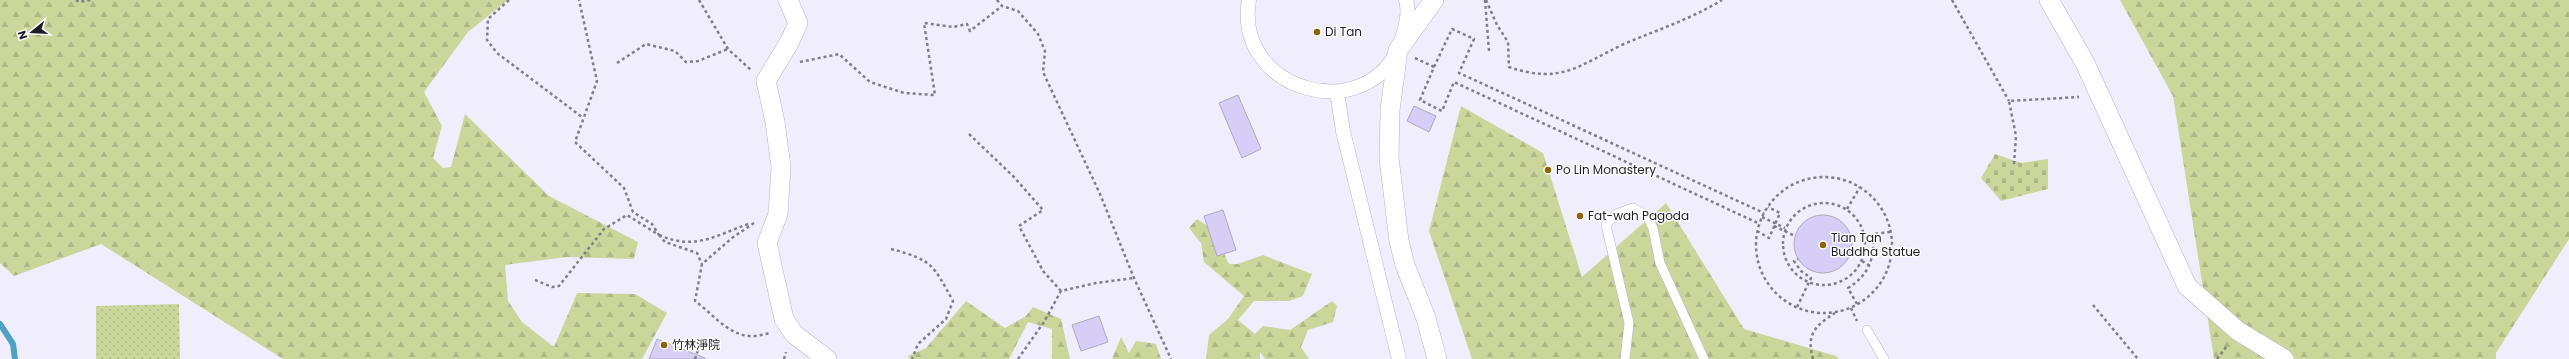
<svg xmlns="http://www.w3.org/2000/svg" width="2569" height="359" viewBox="0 0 2569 359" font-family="Poppins,'Noto Sans TC',sans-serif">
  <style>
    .grass { fill: url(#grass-dots) }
    .forest { fill: url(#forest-firs) }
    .cemetery { fill: url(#cemetery-stones) }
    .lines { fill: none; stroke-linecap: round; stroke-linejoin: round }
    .stream { stroke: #4fa2c3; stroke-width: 6 }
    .building { fill: #d6cef7; stroke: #adaabc }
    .service-casing { stroke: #b5b2c3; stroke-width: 10 }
    .pedestrian-casing { stroke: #b5b2c3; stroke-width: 15 }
    .minor-casing { stroke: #b5b2c3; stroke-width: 20 }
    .path { stroke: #7f7d88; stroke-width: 2.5; stroke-dasharray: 3 3; stroke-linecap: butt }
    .service { stroke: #fff; stroke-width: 9 }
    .pedestrian { stroke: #fff; stroke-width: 14 }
    .minor { stroke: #fff; stroke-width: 19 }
    .poi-dot { fill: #8e6309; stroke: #fdfdfd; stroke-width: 1.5 }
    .labels { text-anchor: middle; stroke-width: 3; stroke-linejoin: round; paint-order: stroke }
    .poi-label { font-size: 12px; fill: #1e1d24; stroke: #fdfdfd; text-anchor: start }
  </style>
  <defs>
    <pattern id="grass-dots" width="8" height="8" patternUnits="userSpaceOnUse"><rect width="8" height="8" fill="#cbd69a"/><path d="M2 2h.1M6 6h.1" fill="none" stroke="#aeb785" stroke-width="1.8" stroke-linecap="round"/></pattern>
    <pattern id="forest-firs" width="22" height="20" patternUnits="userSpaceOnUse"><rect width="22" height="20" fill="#cbd69a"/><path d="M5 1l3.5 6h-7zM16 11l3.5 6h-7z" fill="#aeb785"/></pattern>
    <pattern id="cemetery-stones" width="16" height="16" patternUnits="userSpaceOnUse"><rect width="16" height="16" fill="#cbd69a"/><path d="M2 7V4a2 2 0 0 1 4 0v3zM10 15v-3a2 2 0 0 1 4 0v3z" fill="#aeb785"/></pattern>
  </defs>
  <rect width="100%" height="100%" fill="#f0eefd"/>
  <path class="grass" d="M 179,304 L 180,359 L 96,359 L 96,306 Z"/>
  <path class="forest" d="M 0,0 L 508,0 L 468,32 L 424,92 L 442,126 L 433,158 L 443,168 L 451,167 L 465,114 L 549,196 L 638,242 L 634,259 L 567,257 L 505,265 L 508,301 L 522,322 L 554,347 L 577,293 L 635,294 L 667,313 L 642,359 L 283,359 L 101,244 L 14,276 L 0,263 Z
    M 2120,0 L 2569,0 L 2569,239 L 2496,353 L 2496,359 L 2214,359 L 2173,96 Z
    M 1461,106 L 1543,153 L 1582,277 L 1666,203 L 1744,329 L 1836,356 L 1839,359 L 1472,359 L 1429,231 Z
    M 1197,219 L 1212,229 L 1229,264 L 1238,264 L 1263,255 L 1312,274 L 1303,296 L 1289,301 L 1254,301 L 1238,320 L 1255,334 L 1263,326 L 1290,330 L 1332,301 L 1337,306 L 1333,322 L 1308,330 L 1301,347 L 1309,359 L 1265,359 L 1260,352 L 1260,359 L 1206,359 L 1209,335 L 1228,319 L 1244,296 L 1204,262 L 1201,243 L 1189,228 Z
    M 966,301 L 1005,328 L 1026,316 L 1033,307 L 1061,319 L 1070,359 L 1052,359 L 1052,329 L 1028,322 L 1009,359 L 910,359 L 908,356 L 926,348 Z
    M 1121,337 L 1129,353 L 1136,341 L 1156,344 L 1161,359 L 1112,359 Z"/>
  <path class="cemetery" d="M 1995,154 L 2021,163 L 2048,159 L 2048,189 L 2001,201 L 1981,178 Z"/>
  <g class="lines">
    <path class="stream" d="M 0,324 L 13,344 L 15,359"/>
  </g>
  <path class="building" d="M 1238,95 L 1261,149 L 1242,158 L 1219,103 Z
    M 1414,106 L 1436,116 L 1429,132 L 1407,121 Z
    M 1223,210 L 1236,250 L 1217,256 L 1204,216 Z
    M1794 244a29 29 0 1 1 58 0a29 29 0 1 1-58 0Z
    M 1099,316 L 1108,342 L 1081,351 L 1072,325 Z
    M 657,339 L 705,358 L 705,359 L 649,359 Z"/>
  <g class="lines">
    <g class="service-casing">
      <path id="service" d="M 1867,330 L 1884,359
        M 1625,359 L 1629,323 L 1606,225 L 1616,214 L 1633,208 L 1647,216 L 1653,228 L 1660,263 L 1704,359"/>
    </g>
    <g class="pedestrian-casing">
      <path id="pedestrian" d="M 1249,0 C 1233,92 1370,129 1401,42 C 1405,29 1410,13 1406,0
        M 1337,92 L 1343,131 L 1399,359"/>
    </g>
    <g class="minor-casing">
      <path id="minor" d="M 788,0 L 798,23 L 790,41 L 766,81 L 775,122 L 781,167 L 778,214 L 767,243 L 784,319 L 794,334 L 827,359
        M 1434,0 L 1398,50 L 1390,110 L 1389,158 L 1399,241 L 1405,265 L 1426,318 L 1437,359
        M 2049,0 L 2085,63 L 2187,286 L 2238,331 L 2284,359"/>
    </g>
    <path class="path" d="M 76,0 L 79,2 L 91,0
      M 509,0 L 488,19 L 487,40 L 497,53 L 582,117
      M 699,0 L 728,49 L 751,70
      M 997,0 L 1002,6 L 1018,11 L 1038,34 L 1045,51 L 1043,72 L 1100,194 L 1134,278 L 1171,359
      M 1485,0 L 1489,51
      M 1486,0 L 1497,25 L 1508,42 L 1509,67 C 1562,85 1579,65 1624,44 C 1659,29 1689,20 1722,0
      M 1952,0 L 2009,101
      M 1415,58 L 1434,67 L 1420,100 L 1442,111 L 1454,82 L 1760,224
      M 800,62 L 839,54 L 870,82 L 904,93 L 935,95 L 924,23 L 953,27 L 967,24 L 970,31 L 1002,6
      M 617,63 L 646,44 L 675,51 L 686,62 L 698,61 L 728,49
      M 1434,67 L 1452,29 L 1474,39 L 1459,73 L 1764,213
      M 969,134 L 1014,177 L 1043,210 L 1019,226 L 1043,271 L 1061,291
      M 2014,164 L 2016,136 L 2009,101 L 2079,97
      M1756 245a68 68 0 1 1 136 0a68 68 0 1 1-136 0Z
      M1783 244a41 41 0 1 1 82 0a41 41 0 1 1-82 0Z
      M 1847,209 L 1860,187
      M 1762,217 L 1785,228
      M 754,223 L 732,238 L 702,264 L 695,301 C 712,313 727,334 749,336 C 756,337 764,334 771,333
      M 1774,226 L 1795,236
      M 1757,231 L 1769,238 L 1780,213 L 1768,207
      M 659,235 C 696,251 716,235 751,223
      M 659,235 L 665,242 L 697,253 L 702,264
      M 891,249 C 933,260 933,265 953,301 L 946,319 L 918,344 L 912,359
      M 1862,261 L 1870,266
      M 535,280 L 552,287 L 559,286 L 604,229 L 627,215 L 659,235 L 652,224 L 633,212 L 624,188 L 575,142 L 597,81 L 579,0
      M 1857,304 L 1848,288 C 1869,275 1875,258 1873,234 L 1890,232
      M 2093,305 L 2138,359
      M 1797,307 L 1811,278 L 1801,271 L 1794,261 L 1798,259
      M 1851,308 L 1857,321
      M 695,359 L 702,338
      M 784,359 L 786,352
      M 1018,359 L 1044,322 L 1061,291 L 1096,283 L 1134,278
      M 1813,359 C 1806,334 1815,326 1835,313
      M 2217,359 L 2227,346"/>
    <use href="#service" class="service"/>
    <use href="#pedestrian" class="pedestrian"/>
    <use href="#minor" class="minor"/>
  </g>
  <g class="poi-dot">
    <circle cx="1317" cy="32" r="4"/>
    <circle cx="1548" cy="170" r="4"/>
    <circle cx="1580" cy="216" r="4"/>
    <circle cx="1823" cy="245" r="4"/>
    <circle cx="664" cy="345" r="4"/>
  </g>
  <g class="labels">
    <g class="poi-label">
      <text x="1325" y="36">Di Tan</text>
      <text x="1556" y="174">Po Lin Monastery</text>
      <text x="1588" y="220">Fat-wah Pagoda</text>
      <text x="1831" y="242">Tian Tan<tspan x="1831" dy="14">Buddha Statue</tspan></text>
      <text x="672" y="349">竹林淨院</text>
    </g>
  </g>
  <g transform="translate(32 32) rotate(252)" stroke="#fdfdfd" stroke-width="3" paint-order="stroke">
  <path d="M0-3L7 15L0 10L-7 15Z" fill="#1e1d24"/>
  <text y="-6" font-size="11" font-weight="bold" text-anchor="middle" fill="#1e1d24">N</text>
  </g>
</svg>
